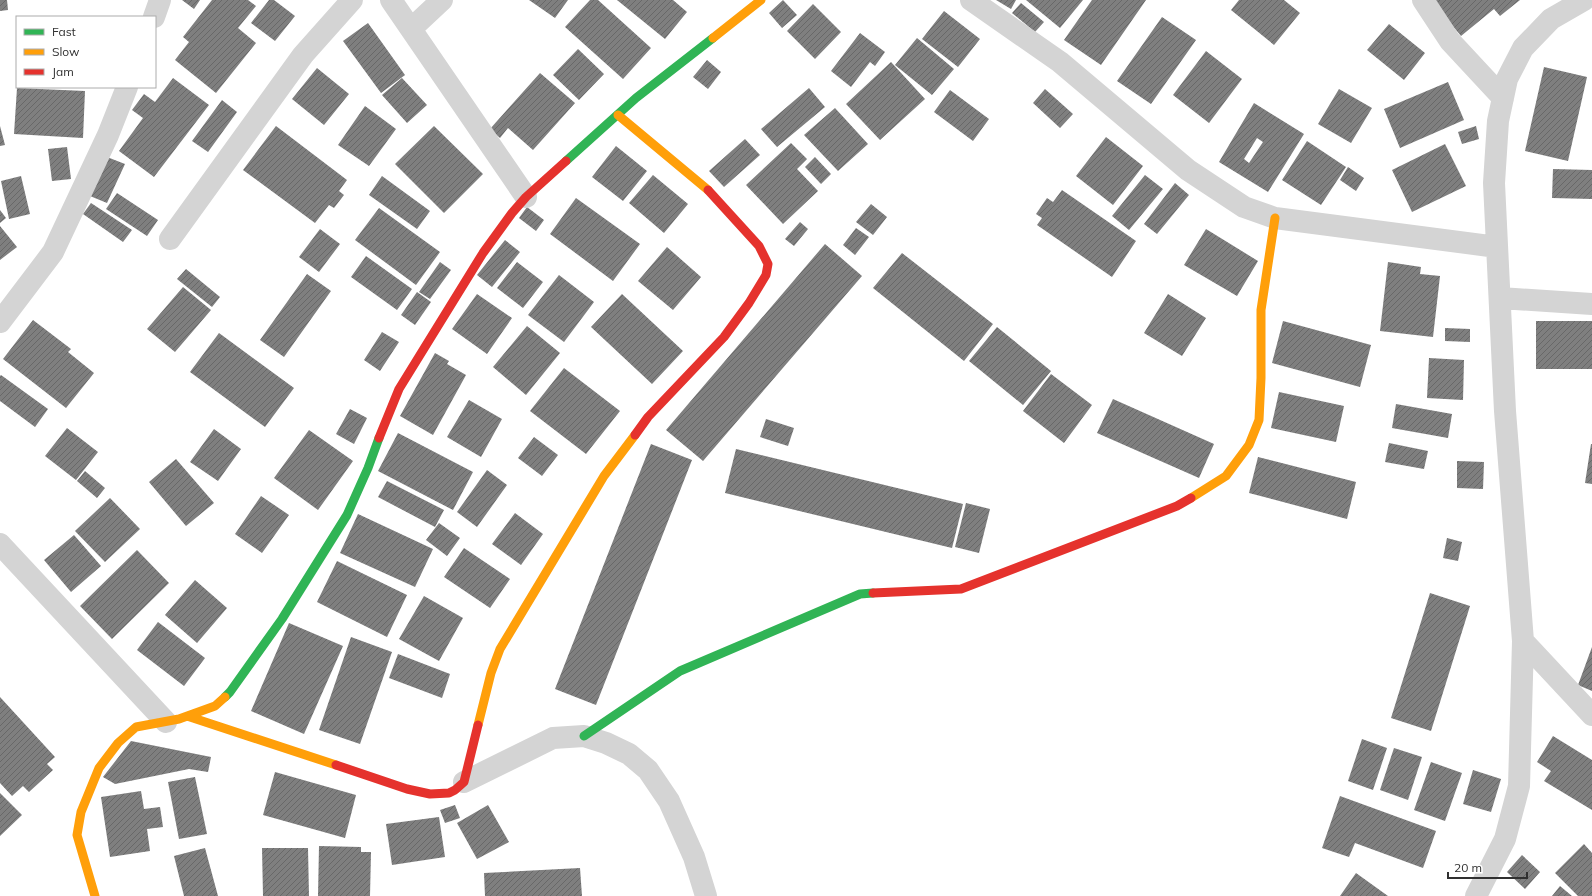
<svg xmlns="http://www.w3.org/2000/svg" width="1592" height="896" viewBox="0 0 1592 896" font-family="Mulish,sans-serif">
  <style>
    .building { fill: url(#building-hatch); fill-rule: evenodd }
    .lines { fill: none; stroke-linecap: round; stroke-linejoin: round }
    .street { stroke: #d4d4d4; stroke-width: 22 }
    .fast { stroke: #30b455; stroke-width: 9 }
    .slow { stroke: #ff9f0a; stroke-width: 9 }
    .jam { stroke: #e5322d; stroke-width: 9 }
  </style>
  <defs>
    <pattern id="building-hatch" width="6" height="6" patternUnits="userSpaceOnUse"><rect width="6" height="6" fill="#7f7f7f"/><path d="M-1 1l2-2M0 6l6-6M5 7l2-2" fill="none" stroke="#686868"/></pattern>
  </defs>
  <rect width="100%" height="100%" fill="#fff"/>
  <path class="building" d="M 0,0 L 7,0 L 8,10 L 0,11 Z
    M 182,0 L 200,0 L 194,9 Z
    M 212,0 L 248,0 L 256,6 L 238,28 L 256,43 L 216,93 L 175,60 L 189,42 L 183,37 Z
    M 269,0 L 274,0 L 295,16 L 275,41 L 251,23 Z
    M 529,0 L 568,0 L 555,18 Z
    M 590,0 L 598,0 L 651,48 L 623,79 L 565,27 Z
    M 617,0 L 673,0 L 687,12 L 665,39 Z
    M 783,0 L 797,15 L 782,28 L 769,13 Z
    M 996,0 L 1016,0 L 1011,9 Z
    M 1026,0 L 1083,0 L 1060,28 Z
    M 1092,0 L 1146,0 L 1101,65 L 1064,40 Z
    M 1239,0 L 1284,0 L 1300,13 L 1274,45 L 1231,10 Z
    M 1431,0 L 1520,0 L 1500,16 L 1494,9 L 1461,36 Z
    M 1021,3 L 1044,22 L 1035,32 L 1012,13 Z
    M 813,4 L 841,32 L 815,59 L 787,31 Z
    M 944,11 L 980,39 L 958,67 L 922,39 Z
    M 1162,17 L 1196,40 L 1151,104 L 1117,81 Z
    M 368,23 L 405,75 L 381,93 L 343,41 Z
    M 1389,24 L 1425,53 L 1404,80 L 1367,50 Z
    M 860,33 L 885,52 L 875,66 L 870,62 L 851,87 L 831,71 Z
    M 917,38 L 954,69 L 932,95 L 895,65 Z
    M 578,49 L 604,74 L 579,100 L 553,75 Z
    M 1206,51 L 1242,79 L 1209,123 L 1173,95 Z
    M 707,60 L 721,72 L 708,89 L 693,77 Z
    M 891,62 L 925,99 L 880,140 L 846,104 Z
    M 1544,67 L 1587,77 L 1568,161 L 1525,151 Z
    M 317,68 L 349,94 L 324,125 L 292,99 Z
    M 540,73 L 575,103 L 533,150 L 508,128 L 500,138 L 490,129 Z
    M 173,78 L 209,105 L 154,177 L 119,151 L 143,118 L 132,110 L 144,94 L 155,102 Z
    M 402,78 L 427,105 L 407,123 L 382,95 Z
    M 1448,82 L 1464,120 L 1400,148 L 1384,109 Z
    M 17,88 L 85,91 L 83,138 L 14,134 Z
    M 809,88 L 825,107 L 777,147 L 761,129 Z
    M 1045,89 L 1073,114 L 1060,128 L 1033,103 Z
    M 1339,89 L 1372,108 L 1351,143 L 1318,124 Z
    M 950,90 L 989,119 L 973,141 L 934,112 Z
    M 222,100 L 237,112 L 208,152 L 192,141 Z
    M 1254,103 L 1304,134 L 1268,192 L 1219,162 ZM 1257,138 L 1263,142 L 1249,163 L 1244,159 Z
    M 365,106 L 396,129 L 369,166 L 338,145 Z
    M 835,108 L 868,144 L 838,171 L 804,135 Z
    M 0,126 L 5,145 L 0,146 Z
    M 276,126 L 347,180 L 339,191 L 344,195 L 334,208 L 329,205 L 315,223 L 243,170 Z
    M 434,126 L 483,174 L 444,213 L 395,164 Z
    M 1476,126 L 1479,139 L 1462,144 L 1458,132 Z
    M 1106,137 L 1143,166 L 1113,205 L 1076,176 Z
    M 745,139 L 760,155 L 724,187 L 709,171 Z
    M 1307,141 L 1346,167 L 1321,205 L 1282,180 Z
    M 791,143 L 807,159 L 797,169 L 818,191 L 783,224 L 746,185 Z
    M 1445,144 L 1466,186 L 1412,212 L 1392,170 Z
    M 616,146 L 647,171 L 623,201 L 592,177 Z
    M 67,147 L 71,179 L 52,181 L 48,149 Z
    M 107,157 L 125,164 L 107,203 L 90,196 Z
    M 815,157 L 831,174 L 821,184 L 805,167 Z
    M 1348,167 L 1364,178 L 1356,191 L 1340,180 Z
    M 1553,169 L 1592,170 L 1592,199 L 1552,198 Z
    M 653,175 L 688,204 L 664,233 L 629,203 Z
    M 1145,175 L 1163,189 L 1129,230 L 1112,216 Z
    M 21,176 L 30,214 L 9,219 L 1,181 Z
    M 382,176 L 430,211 L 417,229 L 369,195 Z
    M 1175,183 L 1189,195 L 1157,234 L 1144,224 Z
    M 1062,190 L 1136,241 L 1112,277 L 1037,225 L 1042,218 L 1036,214 L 1047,198 L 1053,202 Z
    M 117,193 L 158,220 L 147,236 L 106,209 Z
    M 576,198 L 640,244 L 613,281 L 550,234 Z
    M 91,203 L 132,230 L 123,242 L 83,214 Z
    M 871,204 L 887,217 L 873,235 L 856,222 Z
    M 527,207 L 544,220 L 536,231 L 519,218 Z
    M 379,208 L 440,252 L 416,285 L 355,240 Z
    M 0,210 L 6,218 L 0,223 Z
    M 800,222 L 808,229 L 794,246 L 785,239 Z
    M 0,226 L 17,247 L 0,260 Z
    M 856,228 L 869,237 L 855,255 L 843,245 Z
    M 320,229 L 340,244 L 319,272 L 299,257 Z
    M 1206,229 L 1258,261 L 1237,296 L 1184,265 Z
    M 505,240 L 520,252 L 492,287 L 477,275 Z
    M 825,244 L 862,276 L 703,461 L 666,430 Z
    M 667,247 L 701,277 L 673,310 L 638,281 Z
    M 902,253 L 993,324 L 964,361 L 873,288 Z
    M 366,256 L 412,289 L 397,310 L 351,277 Z
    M 440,262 L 451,270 L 430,299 L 419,292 Z
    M 517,262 L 543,282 L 523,308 L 497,288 Z
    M 1388,262 L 1421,267 L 1420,274 L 1440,276 L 1433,337 L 1380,331 Z
    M 186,269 L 220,297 L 212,307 L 177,279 Z
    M 307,274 L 331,291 L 284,357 L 260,340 Z
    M 559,275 L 594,302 L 564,342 L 528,315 Z
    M 183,287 L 211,310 L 175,352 L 147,329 Z
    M 417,292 L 431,302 L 415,325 L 401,315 Z
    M 477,294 L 512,318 L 487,354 L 452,329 Z
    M 622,294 L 683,351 L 652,384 L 591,327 Z
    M 1168,294 L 1206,318 L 1182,356 L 1144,333 Z
    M 33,320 L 71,349 L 68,352 L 94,373 L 66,408 L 3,359 Z
    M 1283,321 L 1371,345 L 1360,387 L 1272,363 Z
    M 1536,321 L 1592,321 L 1592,369 L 1536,369 Z
    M 527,326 L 560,353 L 526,395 L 493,367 Z
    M 997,327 L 1051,371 L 1023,405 L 969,361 Z
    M 1445,328 L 1470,329 L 1470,342 L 1445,341 Z
    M 382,332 L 399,342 L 380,371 L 364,360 Z
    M 219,333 L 294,388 L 265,427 L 190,372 Z
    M 435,353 L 449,361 L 447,364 L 466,375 L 433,435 L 400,416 Z
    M 1429,358 L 1464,360 L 1463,400 L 1427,398 Z
    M 564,368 L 620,411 L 586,454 L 530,411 Z
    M 1051,374 L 1092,405 L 1064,443 L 1023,411 Z
    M 1,375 L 48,409 L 35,427 L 0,401 L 0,376 Z
    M 1279,392 L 1344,406 L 1336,442 L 1271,428 Z
    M 1113,399 L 1214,444 L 1199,478 L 1097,433 Z
    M 469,400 L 502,419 L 481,457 L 447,437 Z
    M 1396,404 L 1452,414 L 1448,438 L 1392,428 Z
    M 350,409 L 367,418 L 354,444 L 336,434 Z
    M 766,419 L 794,428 L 788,446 L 760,437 Z
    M 67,428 L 98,452 L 76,480 L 45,456 Z
    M 214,429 L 241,449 L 218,481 L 190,462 Z
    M 309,430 L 353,461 L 318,510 L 274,478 Z
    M 398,433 L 473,472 L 453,510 L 378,471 Z
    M 534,437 L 558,455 L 542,476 L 518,458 Z
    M 1389,443 L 1428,451 L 1424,469 L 1385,462 Z
    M 651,444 L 692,460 L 596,705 L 555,689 Z
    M 1591,444 L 1592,444 L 1592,484 L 1585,483 Z
    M 736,449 L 963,504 L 952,548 L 725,493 Z
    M 1258,457 L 1356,482 L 1347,519 L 1249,493 Z
    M 176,459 L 214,503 L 186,526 L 149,482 Z
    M 1457,461 L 1484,462 L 1483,489 L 1457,488 Z
    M 487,470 L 507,485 L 477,527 L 457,512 Z
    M 85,471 L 105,488 L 97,498 L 77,481 Z
    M 387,481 L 444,510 L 435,527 L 378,497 Z
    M 261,496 L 289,515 L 262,553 L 235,534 Z
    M 110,498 L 140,529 L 105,562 L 75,531 Z
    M 966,503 L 990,509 L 979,553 L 955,547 Z
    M 515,513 L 543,534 L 521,565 L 492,544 Z
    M 358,514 L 433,549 L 415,587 L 340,553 Z
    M 439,523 L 460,538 L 447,556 L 426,540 Z
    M 74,535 L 101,566 L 71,592 L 44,560 Z
    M 1447,538 L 1462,542 L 1458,561 L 1443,558 Z
    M 464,548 L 510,579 L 490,608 L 444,577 Z
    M 137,550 L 169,583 L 112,639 L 80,606 Z
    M 337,561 L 407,595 L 387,637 L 317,602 Z
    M 195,580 L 227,608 L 197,643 L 165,615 Z
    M 1430,593 L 1470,606 L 1431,731 L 1391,718 Z
    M 424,596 L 463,618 L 439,661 L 399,639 Z
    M 158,622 L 205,658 L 184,686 L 137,650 Z
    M 289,623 L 343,646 L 304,734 L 251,711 Z
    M 351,637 L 392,652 L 360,744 L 319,730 Z
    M 1592,647 L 1592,691 L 1578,685 Z
    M 398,654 L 450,674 L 442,698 L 389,678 Z
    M 0,697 L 55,757 L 47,764 L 53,770 L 29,792 L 23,786 L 12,796 L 0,783 Z
    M 1553,736 L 1592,760 L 1592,810 L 1544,781 L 1551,771 L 1537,762 Z
    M 1362,739 L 1387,748 L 1373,790 L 1348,781 Z
    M 131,741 L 211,757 L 208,772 L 189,769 L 115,784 L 103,777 Z
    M 1394,748 L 1422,757 L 1408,800 L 1380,790 Z
    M 1431,762 L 1462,773 L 1445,821 L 1414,810 Z
    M 1473,770 L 1501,779 L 1491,812 L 1463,804 Z
    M 275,772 L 356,795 L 345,838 L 263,815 Z
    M 195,777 L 207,834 L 179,839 L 168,782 Z
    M 141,791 L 144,809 L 160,807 L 163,827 L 147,829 L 150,851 L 110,857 L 101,797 Z
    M 0,793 L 22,815 L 0,836 Z
    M 1340,796 L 1436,831 L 1423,868 L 1355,843 L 1349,857 L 1322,848 Z
    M 455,805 L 460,818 L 445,823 L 440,810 Z
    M 488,805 L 509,842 L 477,859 L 457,823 Z
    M 439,817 L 445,857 L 392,865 L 386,824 Z
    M 1584,844 L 1592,853 L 1592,896 L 1578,896 L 1555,873 Z
    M 319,846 L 361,847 L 361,852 L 371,852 L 370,896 L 318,896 Z
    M 205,848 L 218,896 L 184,896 L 174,856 Z
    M 262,848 L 308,848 L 309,896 L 263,896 Z
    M 1522,855 L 1540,872 L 1525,889 L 1507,872 Z
    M 580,868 L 582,896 L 485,896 L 484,873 Z
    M 1356,873 L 1388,896 L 1340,896 Z
    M 1560,886 L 1572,896 L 1552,896 Z"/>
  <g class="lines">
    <path class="street" d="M 391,0 L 526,197
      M 971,0 L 1060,62 L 1188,170 L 1244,207 L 1275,218 L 1497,247
      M 1423,0 L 1450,41 L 1503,98
      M 154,17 L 160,0
      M 411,29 L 442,0
      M 170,239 L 303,55 L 352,0
      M 1500,298 L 1592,304
      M 0,322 L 53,252 L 108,135 L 127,87
      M 0,544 L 166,722
      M 1523,641 L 1592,715
      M 464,782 L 553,738 L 584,736 L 606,743 L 629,754 L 648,770 L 669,801 L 694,857 L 706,896
      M 1476,896 L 1505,839 L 1519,786 L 1523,641 L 1505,411 L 1494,183 L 1498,121 L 1507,79 L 1523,48 L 1551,19 L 1584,0"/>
    <path class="fast" d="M 566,161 L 636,98 L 713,38
      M 225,697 L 230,692 L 282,619 L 347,515 L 368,468 L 379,438
      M 584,736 L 680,671 L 860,594 L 873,593"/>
    <path class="slow" d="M 713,38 L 761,0
      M 618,115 L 708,190
      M 1191,498 L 1226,476 L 1249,445 L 1259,420 L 1261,378 L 1261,310 L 1275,218
      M 187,716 L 336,765
      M 478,725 L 491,673 L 500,649 L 604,476 L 635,435
      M 95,896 L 77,835 L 81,812 L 99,768 L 118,743 L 136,727 L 179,719 L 215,706 L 225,697"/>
    <path class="jam" d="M 635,435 L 648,417 L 724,337 L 749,303 L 766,275 L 768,264 L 759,246 L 708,190
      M 379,438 L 399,389 L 483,253 L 512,213 L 526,197 L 566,161
      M 873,593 L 961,589 L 1177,506 L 1191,498
      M 336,765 L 407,789 L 430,794 L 449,793 L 455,790 L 464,782 L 478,725"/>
  </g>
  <rect x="16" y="16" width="140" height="72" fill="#ffffff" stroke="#acacac"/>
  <rect x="24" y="29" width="20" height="6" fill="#30b455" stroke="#acacac"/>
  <text x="52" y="36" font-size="12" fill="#303030">Fast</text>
  <rect x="24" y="49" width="20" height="6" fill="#ff9f0a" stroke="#acacac"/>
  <text x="52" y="56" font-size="12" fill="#303030">Slow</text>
  <rect x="24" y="69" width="20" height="6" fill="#e5322d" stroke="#acacac"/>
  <text x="52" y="76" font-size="12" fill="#303030">Jam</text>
  <path d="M1448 872v6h79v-6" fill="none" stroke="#303030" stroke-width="2"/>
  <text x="1454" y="872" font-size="12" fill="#303030" stroke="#ffffff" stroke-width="3" paint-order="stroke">20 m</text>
</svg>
